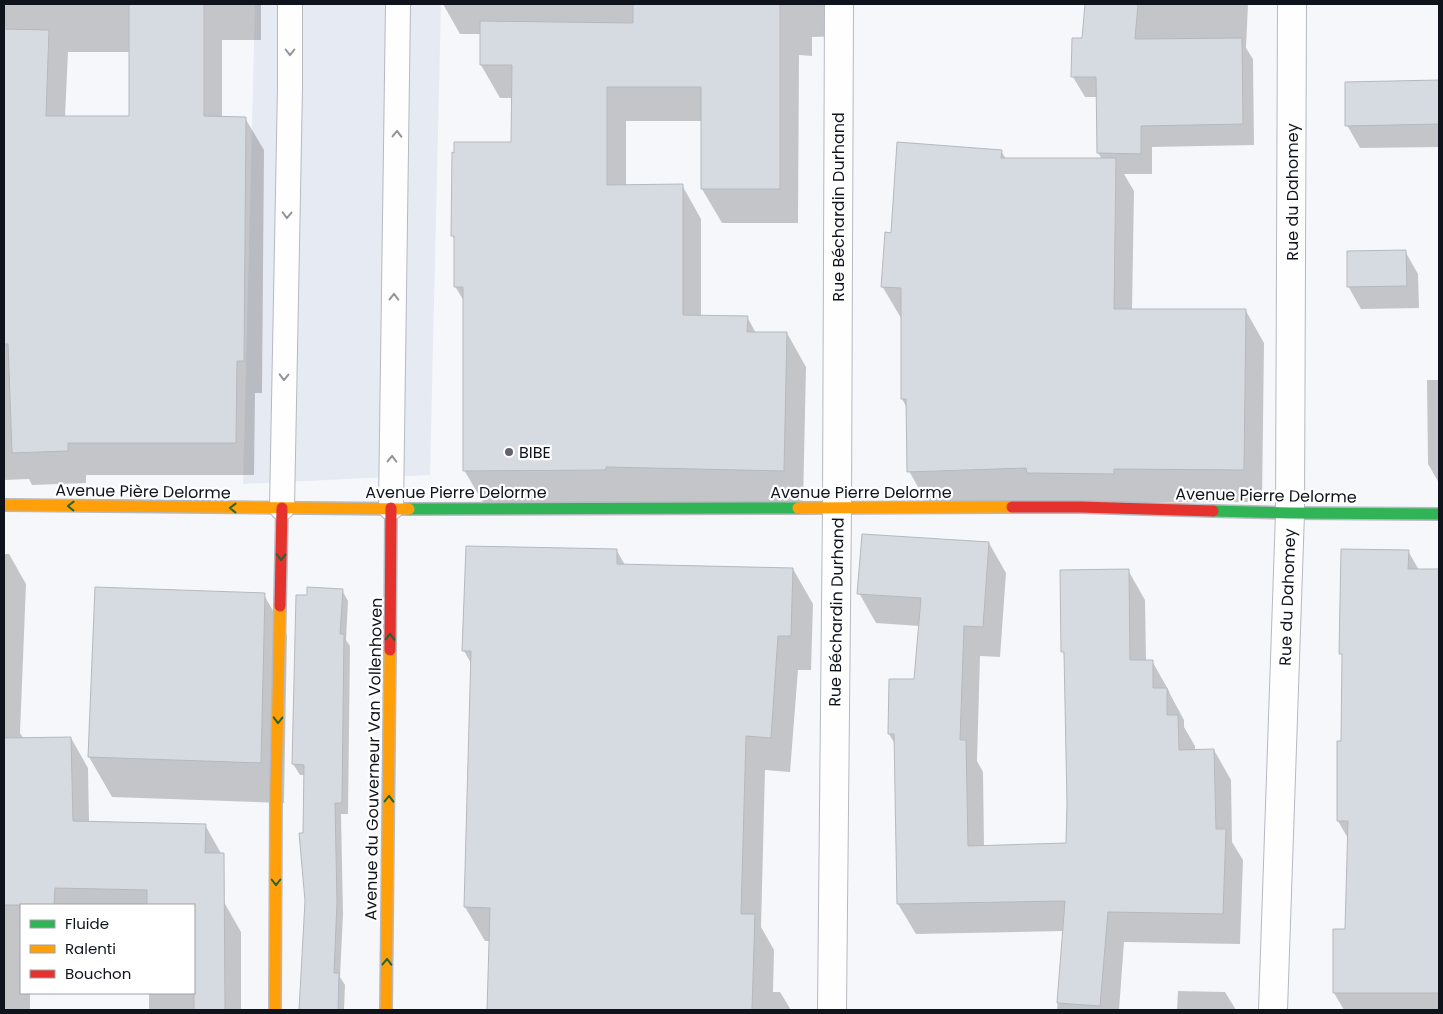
<svg xmlns="http://www.w3.org/2000/svg" width="1443" height="1014" viewBox="0 0 1443 1014" font-family="Poppins,sans-serif">
  <style>
    .built { fill: #e6eaf2 }
    .shadow { fill: #0003; fill-rule: evenodd }
    .building { fill: #d6dbe1; stroke: #b5b9bf }
    .lines { fill: none; stroke-linecap: round; stroke-linejoin: round }
    .lane-casing { stroke: #b7b9c0; stroke-width: 26 }
    .street-casing { stroke: #b7b9c0; stroke-width: 30 }
    .fast-casing { stroke: #b7b9c0; stroke-width: 14 }
    .slow-casing { stroke: #b7b9c0; stroke-width: 14 }
    .jam-casing { stroke: #b7b9c0; stroke-width: 14 }
    .lane { stroke: #fefefe; stroke-width: 24 }
    .street { stroke: #fefefe; stroke-width: 28 }
    .fast { stroke: #30b455; stroke-width: 11 }
    .slow { stroke: #ff9f0a; stroke-width: 11 }
    .jam { stroke: #e5322d; stroke-width: 11 }
    .oneway { stroke: #929498 }
    .oneway2 { stroke: #206438 }
    .poi-dot { fill: #60636a; stroke: #fff; stroke-width: 2 }
    .labels { text-anchor: middle; stroke-width: 4.5; stroke-linejoin: round; paint-order: stroke }
    .street-label { font-size: 16px; fill: #0f131c; stroke: #fff }
    .poi-label { font-size: 16px; fill: #0f131c; stroke: #fff; text-anchor: start }
  </style>
  <rect width="100%" height="100%" fill="#f6f7fa"/>
  <path class="built" d="M 255,4 L 441,4 L 430,475 L 243,484 Z"/>
  <path class="shadow" d="M 4,4 L 261,4 L 261,40 L 222,40 L 222,118 L 245,118 L 264,150 L 262,393 L 255,393 L 254,475 L 86,475 L 86,483 L 32,485 L 29,479 L 4,480 ZM 68,52 L 130,52 L 131,117 L 65,117 Z
    M 443,4 L 848,4 L 843,36 L 812,37 L 812,56 L 799,55 L 798,223 L 722,223 L 702,189 L 702,121 L 626,121 L 626,186 L 682,185 L 701,219 L 701,316 L 747,317 L 756,333 L 787,333 L 806,367 L 803,504 L 484,504 L 464,470 L 465,303 L 455,286 L 455,240 L 452,235 L 512,143 L 513,98 L 500,98 L 481,65 L 481,34 L 460,34 Z
    M 1087,4 L 1248,4 L 1246,48 L 1253,59 L 1254,145 L 1152,147 L 1152,174 L 1124,174 L 1134,191 L 1132,310 L 1246,311 L 1264,343 L 1262,502 L 927,503 L 909,471 L 907,408 L 902,399 L 902,319 L 901,318 L 882,286 L 892,234 L 1001,151 L 1006,159 L 1102,159 L 1098,153 L 1098,97 L 1085,97 L 1073,77 L 1083,39 Z
    M 1439,82 L 1439,147 L 1360,148 L 1347,125 L 1346,84 Z
    M 1405,251 L 1418,274 L 1419,308 L 1361,309 L 1348,286 Z
    M 1427,380 L 1439,380 L 1439,483 L 1428,464 Z
    M 989,543 L 1006,573 L 1000,657 L 980,656 L 977,761 L 983,772 L 984,847 L 1067,845 L 1068,804 L 1065,657 L 1063,652 L 1128,570 L 1145,600 L 1146,661 L 1152,661 L 1169,691 L 1170,694 L 1184,720 L 1184,727 L 1195,746 L 1195,751 L 1214,750 L 1231,780 L 1232,842 L 1243,860 L 1240,944 L 1124,942 L 1119,1010 L 1057,1010 L 1064,931 L 916,934 L 898,904 L 896,746 L 889,734 L 915,681 L 920,626 L 876,623 L 859,593 Z
    M 617,551 L 625,565 L 793,569 L 813,604 L 811,670 L 798,670 L 790,772 L 765,770 L 761,927 L 774,950 L 773,992 L 780,992 L 791,1010 L 488,1010 L 490,941 L 485,941 L 465,907 L 472,665 L 464,651 Z
    M 1408,551 L 1419,570 L 1439,570 L 1439,1010 L 1344,1010 L 1334,993 L 1346,930 L 1349,840 L 1338,821 L 1342,742 L 1343,657 L 1341,653 Z
    M 4,554 L 9,554 L 26,584 L 20,733 L 24,739 L 71,738 L 88,768 L 89,822 L 205,825 L 222,855 L 224,902 L 241,932 L 241,1010 L 149,1010 L 149,993 L 194,993 L 194,905 L 21,905 L 21,993 L 30,993 L 30,1010 L 4,1010 Z
    M 342,590 L 348,601 L 346,640 L 350,646 L 348,814 L 341,814 L 343,914 L 340,977 L 345,985 L 344,1010 L 301,1010 L 306,901 L 305,775 L 300,775 L 293,764 L 308,596 Z
    M 264,595 L 287,635 L 284,803 L 112,797 L 89,757 Z
    M 1178,991 L 1225,992 L 1236,1010 L 1177,1010 Z"/>
  <path class="building" d="M 129,4 L 204,4 L 204,116 L 246,117 L 244,361 L 237,361 L 236,443 L 68,443 L 68,451 L 12,453 L 8,344 L 4,344 L 4,29 L 49,30 L 46,116 L 129,116 Z
    M 633,4 L 780,4 L 780,189 L 701,189 L 701,87 L 607,87 L 607,185 L 683,184 L 683,315 L 748,316 L 747,332 L 787,332 L 784,471 L 606,467 L 606,470 L 463,471 L 463,287 L 454,287 L 454,236 L 451,236 L 452,152 L 454,153 L 454,142 L 511,142 L 512,65 L 480,65 L 480,21 L 633,23 Z
    M 1085,4 L 1138,4 L 1135,39 L 1242,38 L 1243,124 L 1141,126 L 1141,154 L 1097,153 L 1096,77 L 1071,77 L 1072,38 L 1082,38 Z
    M 1439,80 L 1439,124 L 1345,126 L 1345,82 Z
    M 897,142 L 1002,150 L 1001,158 L 1116,158 L 1114,309 L 1246,309 L 1244,470 L 1114,469 L 1114,474 L 1027,473 L 1026,468 L 907,472 L 906,399 L 901,399 L 901,288 L 881,287 L 885,232 L 891,233 Z
    M 1406,250 L 1407,286 L 1347,287 L 1347,251 Z
    M 862,534 L 989,542 L 983,627 L 964,626 L 960,740 L 966,740 L 968,846 L 1066,843 L 1067,804 L 1064,652 L 1061,652 L 1060,570 L 1129,569 L 1130,660 L 1153,660 L 1153,688 L 1167,688 L 1167,715 L 1178,715 L 1179,750 L 1214,749 L 1216,829 L 1226,829 L 1223,914 L 1108,912 L 1100,1006 L 1057,1003 L 1065,901 L 897,904 L 894,734 L 888,734 L 889,679 L 914,679 L 921,598 L 857,594 Z
    M 466,546 L 617,549 L 617,564 L 793,568 L 791,636 L 778,636 L 771,738 L 746,736 L 741,914 L 755,914 L 752,1010 L 487,1010 L 490,908 L 464,907 L 471,651 L 462,651 Z
    M 1341,549 L 1409,550 L 1408,569 L 1439,569 L 1439,993 L 1333,993 L 1333,929 L 1345,929 L 1348,821 L 1337,821 L 1337,741 L 1341,741 L 1342,654 L 1339,654 Z
    M 95,587 L 265,593 L 261,763 L 88,757 Z
    M 307,587 L 343,589 L 340,634 L 344,634 L 342,803 L 335,803 L 337,902 L 334,973 L 339,973 L 338,1010 L 299,1010 L 305,901 L 299,833 L 303,833 L 304,765 L 292,764 L 296,595 L 307,595 Z
    M 71,737 L 73,821 L 206,824 L 205,853 L 224,853 L 225,1010 L 194,1010 L 194,905 L 147,905 L 147,890 L 55,888 L 54,905 L 4,905 L 4,738 Z"/>
  <g class="lines">
    <g class="lane-casing">
      <path id="lane" d="M 282,508 L 290,87 L 290,4
        M 391,508 L 398,4"/>
    </g>
    <g class="street-casing">
      <path id="street" d="M 832,1010 L 837,508 L 839,4
        M 1273,1010 L 1290,513 L 1292,4"/>
    </g>
    <g class="fast-casing">
      <path id="fast" d="M 409,509 L 798,508
        M 1213,511 L 1290,513 L 1439,514"/>
    </g>
    <g class="slow-casing">
      <path id="slow" d="M 4,505 L 409,509
        M 798,508 L 1012,507
        M 275,1010 L 276,789 L 280,606
        M 386,1010 L 390,650"/>
    </g>
    <g class="jam-casing">
      <path id="jam" d="M 1012,507 L 1080,507 L 1213,511
        M 280,606 L 282,508
        M 390,650 L 391,508"/>
    </g>
    <use href="#lane" class="lane"/>
    <use href="#street" class="street"/>
    <use href="#fast" class="fast"/>
    <use href="#slow" class="slow"/>
    <use href="#jam" class="jam"/>
  </g>
  <defs><path id="oneway-chevron" d="M-2-3.5L2.5 0L-2 3.5" fill="none" stroke-width="1.6" stroke-linecap="round" stroke-linejoin="round" transform="scale(1.25)"/></defs>
  <g class="oneway">
    <use href="#oneway-chevron" transform="translate(290 52) rotate(90)"/>
    <use href="#oneway-chevron" transform="translate(397 134) rotate(-89)"/>
    <use href="#oneway-chevron" transform="translate(287 215) rotate(91)"/>
    <use href="#oneway-chevron" transform="translate(394 297) rotate(-89)"/>
    <use href="#oneway-chevron" transform="translate(284 377) rotate(91)"/>
    <use href="#oneway-chevron" transform="translate(392 459) rotate(-89)"/>
  </g>
  <g class="oneway2">
    <use href="#oneway-chevron" transform="translate(71 506) rotate(-179)"/>
    <use href="#oneway-chevron" transform="translate(233 508) rotate(-179)"/>
    <use href="#oneway-chevron" transform="translate(281 557) rotate(91)"/>
    <use href="#oneway-chevron" transform="translate(390 637) rotate(-89)"/>
    <use href="#oneway-chevron" transform="translate(278 720) rotate(91)"/>
    <use href="#oneway-chevron" transform="translate(389 799) rotate(-89)"/>
    <use href="#oneway-chevron" transform="translate(276 882) rotate(90)"/>
    <use href="#oneway-chevron" transform="translate(387 962) rotate(-89)"/>
  </g>
  <circle class="poi-dot" cx="509" cy="452" r="5"/>
  <g class="labels">
    <g class="street-label">
      <text transform="translate(1292 192) rotate(-90)" y="6">Rue du Dahomey</text>
      <text transform="translate(838 207) rotate(-90)" y="6">Rue Béchardin Durhand</text>
      <text transform="translate(143 491) rotate(1)" y="6">Avenue Pière Delorme</text>
      <text x="456" y="498">Avenue Pierre Delorme</text>
      <text x="861" y="498">Avenue Pierre Delorme</text>
      <text transform="translate(1266 495) rotate(1)" y="6">Avenue Pierre Delorme</text>
      <text transform="translate(1287 597) rotate(-88)" y="6">Rue du Dahomey</text>
      <text transform="translate(836 612) rotate(-89)" y="6">Rue Béchardin Durhand</text>
      <text transform="translate(373 759) rotate(-89)" y="6">Avenue du Gouverneur Van Vollenhoven</text>
    </g>
    <g class="poi-label">
      <text x="519" y="458">BIBE</text>
    </g>
  </g>
  <rect width="1443" height="1014" fill="none" stroke="#0f131c" stroke-width="10"/>
  <rect x="20" y="904" width="175" height="90" fill="#ffffff" stroke="#9fa1a4"/>
  <rect x="30" y="920" width="25" height="8" fill="#30b455" stroke="#9fa1a4"/>
  <text x="65" y="929" font-size="15" fill="#0f131c">Fluide</text>
  <rect x="30" y="945" width="25" height="8" fill="#ff9f0a" stroke="#9fa1a4"/>
  <text x="65" y="954" font-size="15" fill="#0f131c">Ralenti</text>
  <rect x="30" y="970" width="25" height="8" fill="#e5322d" stroke="#9fa1a4"/>
  <text x="65" y="979" font-size="15" fill="#0f131c">Bouchon</text>
</svg>
